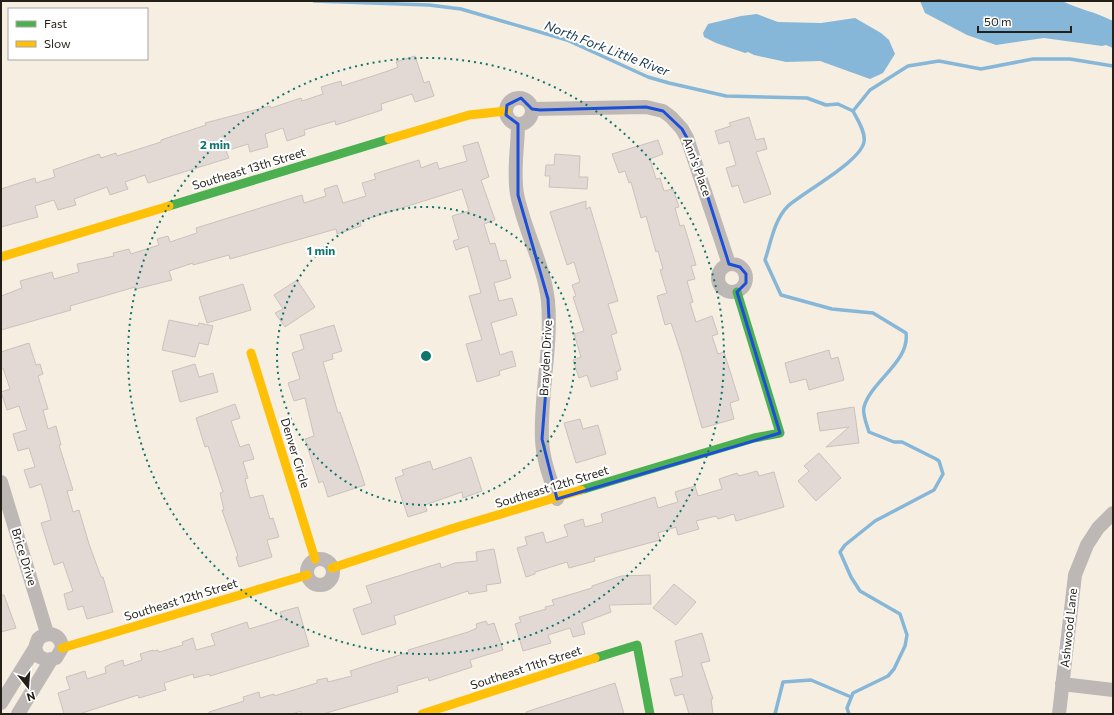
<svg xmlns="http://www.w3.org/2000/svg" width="1114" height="715" viewBox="0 0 1114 715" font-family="Commissioner,sans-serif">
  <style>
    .water { fill: #86b7d8 }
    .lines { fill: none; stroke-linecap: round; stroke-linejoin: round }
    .stream { stroke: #86b7d8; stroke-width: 3.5 }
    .building { fill: #e2d9d5; stroke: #cbc2be }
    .street { stroke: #bdb8b6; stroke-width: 14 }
    .fast { stroke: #4caf50; stroke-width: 9 }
    .slow { stroke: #ffc107; stroke-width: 9 }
    .marked { fill: none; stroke: #1d4ed8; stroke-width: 3; stroke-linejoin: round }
    .ring { fill: none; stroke: #0f766e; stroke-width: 2; stroke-dasharray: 2 4 }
    .labels { text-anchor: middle; stroke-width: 4; stroke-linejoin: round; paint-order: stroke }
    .street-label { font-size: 12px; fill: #241f17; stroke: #fff }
    .water-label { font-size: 13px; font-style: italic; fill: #16364c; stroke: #fff }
    .centre { fill: #0f766e; stroke: #fff; stroke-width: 2 }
    .ring-label { font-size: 12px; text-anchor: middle; font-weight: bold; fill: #0f766e; stroke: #fff; stroke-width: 4; stroke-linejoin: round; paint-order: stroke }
  </style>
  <rect width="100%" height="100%" fill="#f6eee1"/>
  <path class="water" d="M 920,1 L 1062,1 C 1078,9 1096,12 1113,21 L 1113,48 L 1106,45 L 1102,46 L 1044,38 L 996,45 L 967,35 L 925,13 Z
    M 757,14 L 778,22 L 821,23 L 855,18 L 881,33 L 889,40 L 895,54 L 883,73 L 870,79 L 820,61 L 786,62 L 754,55 L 748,52 L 745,53 L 716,43 L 704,37 L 703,33 L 708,24 L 741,16 Z"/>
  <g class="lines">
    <path class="stream" d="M 314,1 L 429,5 L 461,9 L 567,40 L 648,77 L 669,83 L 726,96 L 807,98 L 826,105 L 838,104 L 853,111
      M 853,111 L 870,90 L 908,66 L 939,61 L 981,69 L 1033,59 L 1070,59 L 1113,66
      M 775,714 L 783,682 L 811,680 L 851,697
      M 849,714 L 847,708 L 853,693 L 888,676 L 894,669 L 905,646 L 907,635 L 900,614 L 860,591 L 851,577 L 840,552 L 845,545 L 875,521 L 934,490 L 943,474 L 939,461 L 936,459 L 902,442 L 894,442 L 869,432 C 867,425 862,414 864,407 C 871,381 910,362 906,333 L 873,313 L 832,309 L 781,295 L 765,260 C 771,242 774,220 788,206 C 805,191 860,162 864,142 C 866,132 857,119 853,111"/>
  </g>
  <path class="building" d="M 415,56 L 424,83 L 429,81 L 434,96 L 415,102 L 412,94 L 381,104 L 382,110 L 336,125 L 335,121 L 304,130 L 305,135 L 287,141 L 283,128 L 265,134 L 268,147 L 250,152 L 248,144 L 226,151 L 229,158 L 148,183 L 145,175 L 125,182 L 128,189 L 110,195 L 107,187 L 74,199 L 76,205 L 58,210 L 54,200 L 35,206 L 38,217 L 1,227 L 1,189 L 35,178 L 36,183 L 55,177 L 53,170 L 99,154 L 101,158 L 116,153 L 117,156 L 161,142 L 161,140 L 206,125 L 205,123 L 270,106 L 271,108 L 301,98 L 302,101 L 323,94 L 321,87 L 341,81 L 342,86 L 388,71 L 398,67 L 396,62 Z
    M 749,117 L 756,140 L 764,138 L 767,149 L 756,152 L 771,194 L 744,203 L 738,185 L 732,187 L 726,168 L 736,165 L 729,141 L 719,144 L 715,131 L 731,126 L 729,123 Z
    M 658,140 L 663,154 L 650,159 L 656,179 L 660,178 L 664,191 L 673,189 L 679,207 L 675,208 L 680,226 L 684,225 L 696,265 L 691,266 L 695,279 L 687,281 L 693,302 L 690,303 L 696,322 L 712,316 L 718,334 L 712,336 L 718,354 L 724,352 L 739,400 L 730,403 L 734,419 L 702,428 L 681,353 L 671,323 L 665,325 L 657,296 L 667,293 L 660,270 L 663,269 L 658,251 L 656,252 L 646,216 L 641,218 L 631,182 L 629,183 L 625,171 L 619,173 L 612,154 Z
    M 478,142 L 489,177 L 481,180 L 495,220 L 484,224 L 490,244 L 495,243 L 500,261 L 506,260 L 511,278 L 494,283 L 499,301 L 512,298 L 517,315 L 491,323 L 500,355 L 512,351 L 516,366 L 499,371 L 500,375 L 477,382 L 466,344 L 482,340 L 469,296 L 481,293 L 468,246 L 456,250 L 453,241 L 459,239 L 452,216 L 469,211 L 462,189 L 360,221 L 361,226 L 337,234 L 336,229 L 230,259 L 229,255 L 193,265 L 193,263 L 169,271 L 172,280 L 136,289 L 135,287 L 70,306 L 71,310 L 1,330 L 1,296 L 22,288 L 20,281 L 52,272 L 54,279 L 79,272 L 77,264 L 114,256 L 113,253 L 129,249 L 131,254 L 159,245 L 157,239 L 168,236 L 170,242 L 197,233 L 196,228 L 302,195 L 304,203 L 326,196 L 324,189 L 337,185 L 343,203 L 366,196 L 362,183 L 376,179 L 374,174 L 419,160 L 421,168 L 437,162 L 439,169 L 467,161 L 463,146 Z
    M 555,154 L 580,156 L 579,177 L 588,177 L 587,189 L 549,187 L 550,176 L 545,176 L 546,165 L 554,165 Z
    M 586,201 L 586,209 L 590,207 L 618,301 L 608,304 L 617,333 L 611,335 L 621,370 L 616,372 L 618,379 L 591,387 L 587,375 L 579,378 L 573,360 L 581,357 L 574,334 L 584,331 L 573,297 L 576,296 L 572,285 L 580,282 L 574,262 L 567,265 L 550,212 Z
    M 297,280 L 315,307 L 285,327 L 275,313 L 283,309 L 274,295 Z
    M 243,284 L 251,310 L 207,323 L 199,297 Z
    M 169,320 L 198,326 L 199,323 L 213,326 L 208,345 L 199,343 L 195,357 L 162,350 Z
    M 334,325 L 342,351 L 332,354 L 333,359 L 323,362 L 338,413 L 340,412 L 365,485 L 328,497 L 323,481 L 319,483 L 305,439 L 314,436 L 305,398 L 294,401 L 288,383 L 300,379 L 292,353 L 304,349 L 300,335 Z
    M 29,343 L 36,365 L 40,364 L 43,374 L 38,376 L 48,409 L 43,410 L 48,429 L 56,426 L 61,445 L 59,445 L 73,490 L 67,491 L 73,512 L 79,510 L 89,544 L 101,577 L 103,577 L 113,612 L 87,619 L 83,606 L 68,610 L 64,594 L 73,591 L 63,562 L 54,565 L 41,523 L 51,520 L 47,504 L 41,484 L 30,488 L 24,470 L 35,467 L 29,448 L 18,451 L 13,434 L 27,430 L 19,406 L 7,410 L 1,392 L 10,389 L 3,368 L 1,369 L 1,352 Z
    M 829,350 L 831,359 L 838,357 L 844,380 L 809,390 L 806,379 L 790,383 L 785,363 Z
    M 195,364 L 199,377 L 213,373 L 218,392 L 180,402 L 172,371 Z
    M 235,404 L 240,418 L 231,421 L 240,447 L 249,444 L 254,459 L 243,462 L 248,478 L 245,479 L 250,498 L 263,495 L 270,519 L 273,518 L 279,537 L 267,540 L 272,557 L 239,567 L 236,557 L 238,556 L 222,510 L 224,510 L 220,493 L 223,492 L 208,446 L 205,447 L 196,418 Z
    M 854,407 L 859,443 L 826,447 L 849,427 L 820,431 L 817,413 Z
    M 580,419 L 583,429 L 598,425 L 606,454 L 576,463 L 564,423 Z
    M 819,453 L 841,478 L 816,501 L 798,481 L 809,471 L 804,466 Z
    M 471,457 L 482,491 L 463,498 L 462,492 L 442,499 L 425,505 L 427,511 L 408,517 L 395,478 L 404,475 L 402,470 L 430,461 L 433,470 Z
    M 757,471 L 759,476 L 774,472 L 784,507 L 736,521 L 734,514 L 718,519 L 716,516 L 696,521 L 699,529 L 678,535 L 676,527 L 658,533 L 660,540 L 594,558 L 595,561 L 569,568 L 567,562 L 535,572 L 535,574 L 526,577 L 517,548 L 527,545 L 525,537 L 543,532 L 546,543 L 568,536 L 564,525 L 583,519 L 585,527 L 603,522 L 601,514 L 655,497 L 658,508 L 678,502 L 675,492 L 695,486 L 698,496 L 722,489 L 719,479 L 737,473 L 739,476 Z
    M 494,549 L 501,583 L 486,585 L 487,591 L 469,594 L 468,591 L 394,616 L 396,624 L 362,635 L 353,609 L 372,603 L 366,586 L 440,563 L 441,568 L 455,563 L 477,561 L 476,552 Z
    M 650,575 L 651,604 L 609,605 L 611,612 L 582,623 L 585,634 L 573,637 L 570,628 L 548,635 L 551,643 L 523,651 L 515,624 L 521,622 L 519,617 L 546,609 L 545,607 L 554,605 L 552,600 L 592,588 L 592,586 L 621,576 Z
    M 674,584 L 696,602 L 676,625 L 653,608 Z
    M 1,595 L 4,595 L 16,628 L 1,632 Z
    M 298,607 L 309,646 L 210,676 L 209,674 L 194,678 L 193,674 L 164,683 L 166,690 L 139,698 L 138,695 L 79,714 L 64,714 L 58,693 L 70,689 L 66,677 L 85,671 L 87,679 L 106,673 L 105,667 L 111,664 L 123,660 L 124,666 L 142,660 L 140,654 L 153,650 L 153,651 L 158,650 L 159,652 L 183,645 L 182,642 L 193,638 L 196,650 L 215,645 L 211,634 L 247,622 L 249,629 L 282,619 L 280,612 Z
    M 486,621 L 488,625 L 494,623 L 503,650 L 470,660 L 472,667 L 429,681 L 428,677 L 397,686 L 398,692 L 323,714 L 301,714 L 301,711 L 292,714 L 209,714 L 209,712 L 244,701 L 243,697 L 259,692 L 260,698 L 274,694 L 274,696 L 317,683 L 317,680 L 327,678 L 328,682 L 352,676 L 350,671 L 409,652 L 408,650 L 468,632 L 477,628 L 476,624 Z
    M 702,633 L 710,661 L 701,663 L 713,699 L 711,699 L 713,714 L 689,714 L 683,694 L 675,696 L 670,679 L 683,676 L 675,641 Z
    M 615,683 L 624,714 L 527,714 L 526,712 Z"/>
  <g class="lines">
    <path class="street" d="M506 111a13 13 0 1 1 26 0a13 13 0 1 1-26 0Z
      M 532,109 L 646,107 L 663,111 L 671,117 L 682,129 L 687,138 L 729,264
      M 518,124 C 518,147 513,171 517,194 C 524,230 544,264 548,301 C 552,348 540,394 542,440 C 543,461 551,480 557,499
      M718 278a14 14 0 1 1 28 0a14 14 0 1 1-28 0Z
      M 1,482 L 47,633
      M307 572a13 13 0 1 1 26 0a13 13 0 1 1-26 0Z
      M 1062,684 L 1113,690
      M 1,703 L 35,648 L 38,639 C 48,630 61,634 62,648 L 56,658 L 46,660 L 38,656 L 35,648
      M 18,714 L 51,660
      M 1059,714 L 1075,575 L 1087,545 L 1098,528 L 1113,513"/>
    <path class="fast" d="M 169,206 L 389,139
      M 581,490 L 754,438 L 780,433 L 737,292
      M 595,658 L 637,645 L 650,714"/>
    <path class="slow" d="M 389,139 L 469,115 L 506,111
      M 1,257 L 169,206
      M 251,353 L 315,559
      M 332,568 L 454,528 L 581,490
      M 62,648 L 307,575
      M 422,714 L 595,658"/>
  </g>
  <path class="marked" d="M 521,98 L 532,109 L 540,110 L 646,107 L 663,111 L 682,129 L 692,147 L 729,264 L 740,267 L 746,274 L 746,283 L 737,292 L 780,433 L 557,499 L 542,439 L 550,338 L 548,299 L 518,195 L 518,124 L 506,115 L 507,105 Z"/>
  <g class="ring">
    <circle cx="426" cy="356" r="149"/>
    <circle cx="426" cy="356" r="298"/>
  </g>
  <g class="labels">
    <g class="street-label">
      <text transform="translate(697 167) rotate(70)" y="4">Ann's Place</text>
      <text transform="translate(249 169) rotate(-17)" y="4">Southeast 13th Street</text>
      <text transform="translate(546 358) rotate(-87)" y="4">Brayden Drive</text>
      <text transform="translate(295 453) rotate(73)" y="4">Denver Circle</text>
      <text transform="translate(552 487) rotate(-17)" y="4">Southeast 12th Street</text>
      <text transform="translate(24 557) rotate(73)" y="4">Brice Drive</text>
      <text transform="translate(181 600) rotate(-17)" y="4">Southeast 12th Street</text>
      <text transform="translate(1069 628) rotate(-84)" y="4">Ashwood Lane</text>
      <text transform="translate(526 668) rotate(-18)" y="4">Southeast 11th Street</text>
    </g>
    <g class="water-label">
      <text transform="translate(607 48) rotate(21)" y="5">North Fork Little River</text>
    </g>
  </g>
  <circle cx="426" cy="356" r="6" class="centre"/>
  <g class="ring-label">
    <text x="215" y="149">2 min</text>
    <text x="321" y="255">1 min</text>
  </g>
  <rect width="1114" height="715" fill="none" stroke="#241f17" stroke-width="4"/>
  <rect x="8" y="8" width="140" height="52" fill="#ffffff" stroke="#a7a5a2"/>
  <rect x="16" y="21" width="20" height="6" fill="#4caf50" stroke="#a7a5a2"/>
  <text x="44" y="28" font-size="12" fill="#241f17">Fast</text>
  <rect x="16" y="41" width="20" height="6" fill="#ffc107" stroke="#a7a5a2"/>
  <text x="44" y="48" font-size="12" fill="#241f17">Slow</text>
  <g transform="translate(28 687) rotate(163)" stroke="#ffffff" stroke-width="3" paint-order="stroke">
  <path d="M0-3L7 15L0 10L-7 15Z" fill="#241f17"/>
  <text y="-6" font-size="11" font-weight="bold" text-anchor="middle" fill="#241f17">N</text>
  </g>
  <path d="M978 26v6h93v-6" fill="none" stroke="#241f17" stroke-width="2"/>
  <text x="984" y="26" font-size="12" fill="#241f17" stroke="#ffffff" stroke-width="3" paint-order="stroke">50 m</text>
</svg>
